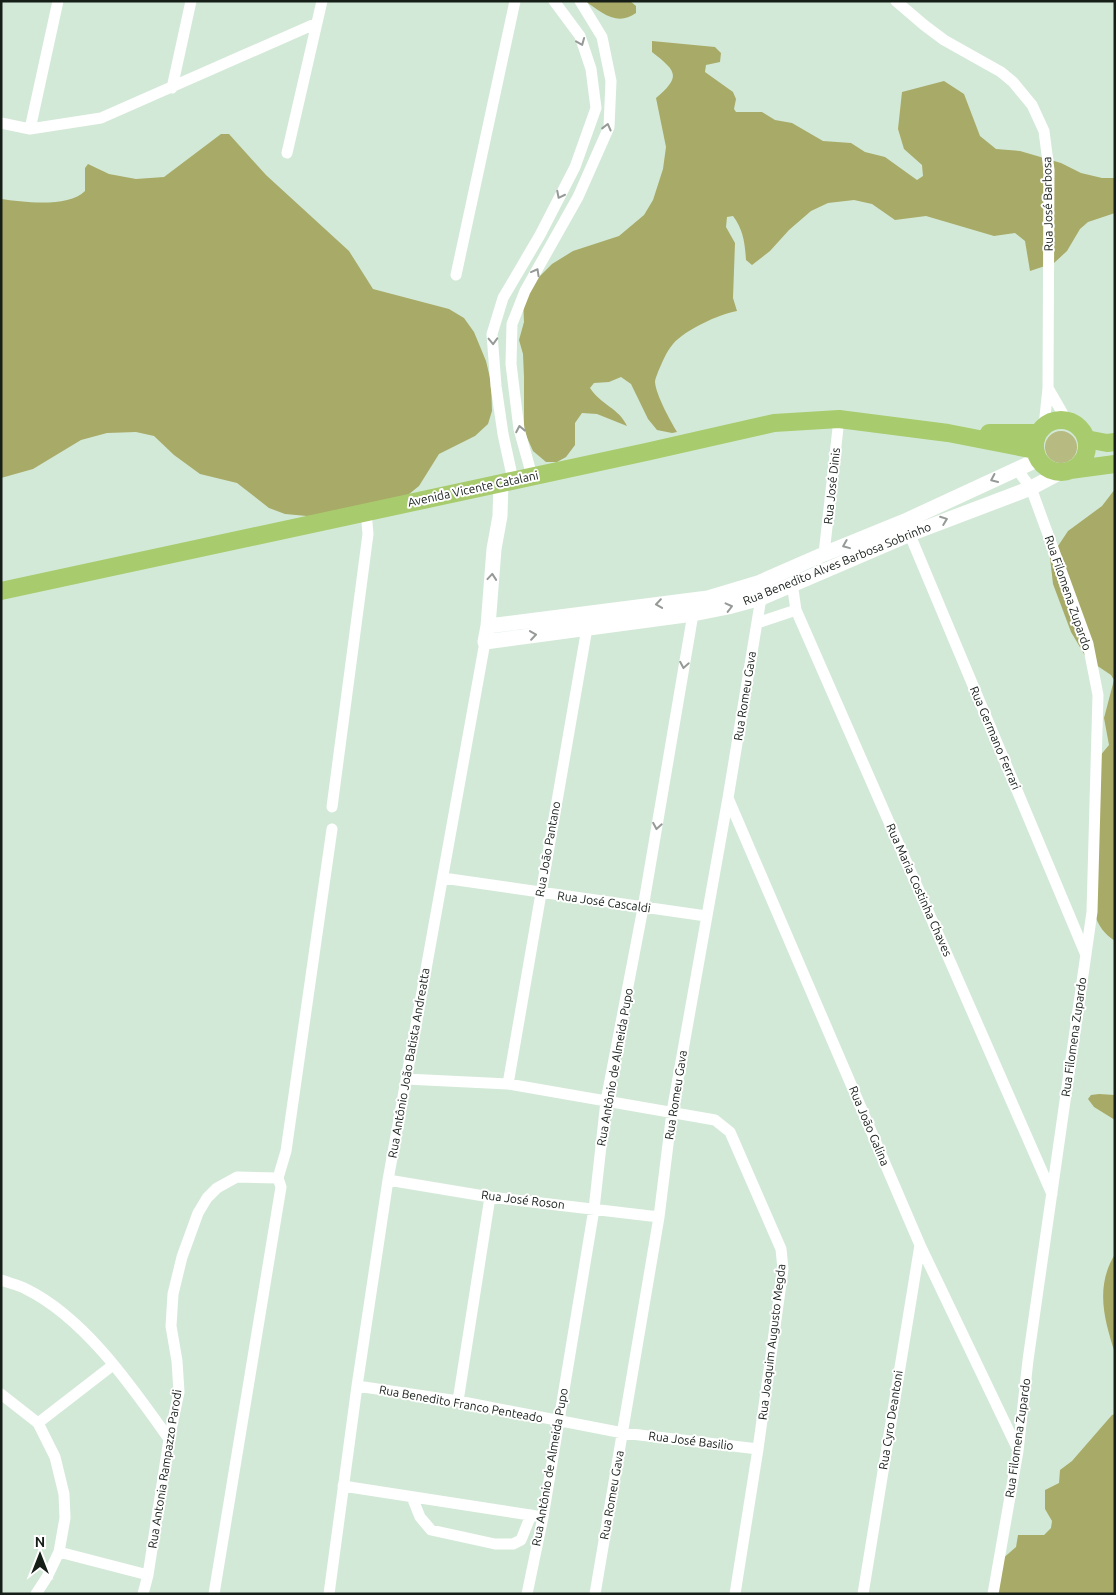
<svg xmlns="http://www.w3.org/2000/svg" width="1116" height="1595" viewBox="0 0 1116 1595" font-family="Ubuntu,sans-serif">
  <style>
    .green { fill: #b7ba81 }
    .forest { fill: #a8aa67 }
    .lines { fill: none; stroke-linecap: round; stroke-linejoin: round }
    .street { stroke: #fff; stroke-width: 11 }
    .secondary { stroke: #fff; stroke-width: 15 }
    .primary { stroke: #a8cb6d; stroke-width: 18 }
    .oneway { stroke: #969a97 }
    .labels { text-anchor: middle; stroke-width: 4; stroke-linejoin: round; paint-order: stroke }
    .street-label { font-size: 12px; fill: #161e18; stroke: #fff }
  </style>
  <rect width="100%" height="100%" fill="#d3e9d7"/>
  <path class="green" d="M1045 447a16 16 0 1 1 32 0a16 16 0 1 1-32 0Z"/>
  <path class="forest" d="M 585,1 L 630,1 L 636,6 L 636,13 C 617,27 601,12 585,1 Z
    M 652,41 L 715,47 L 721,53 L 720,62 L 706,65 L 705,72 L 733,92 L 736,99 L 734,109 L 736,112 L 762,112 L 775,120 L 792,123 L 823,141 L 851,143 L 865,152 L 885,157 L 917,180 L 923,176 L 922,165 L 904,149 L 898,129 L 902,92 L 944,81 L 964,94 L 980,136 L 996,149 L 1020,151 L 1061,163 L 1081,173 L 1102,178 L 1115,178 L 1115,213 L 1088,222 L 1080,229 L 1067,251 L 1054,263 L 1030,271 L 1025,241 L 1015,233 L 994,236 L 926,216 L 895,220 L 872,204 L 854,200 L 828,203 L 811,211 L 789,230 L 770,251 L 752,265 L 746,260 C 745,243 743,229 733,216 L 727,217 L 726,227 L 735,243 L 733,298 L 737,311 C 719,314 685,330 673,344 C 666,352 662,363 658,372 C 657,375 655,379 655,382 C 656,395 670,420 677,432 L 672,433 L 657,430 L 648,419 L 631,384 L 621,377 L 609,382 L 594,383 L 590,388 C 601,405 619,408 627,426 L 597,414 L 582,413 L 575,423 L 575,445 L 566,457 L 557,462 L 546,462 L 533,451 L 524,431 L 524,377 L 523,354 L 519,340 L 524,322 L 523,300 L 536,280 L 552,264 L 573,251 L 619,236 L 644,215 L 653,200 L 663,169 L 666,147 L 656,98 C 682,76 676,71 652,52 Z
    M 221,134 L 229,134 L 266,175 L 349,251 L 373,289 L 449,309 L 464,318 L 474,332 L 486,361 L 491,382 L 492,411 L 488,424 L 475,436 L 439,454 L 419,486 L 403,499 L 366,512 L 307,516 L 285,514 L 269,508 L 237,483 L 200,474 L 174,455 L 154,436 L 136,432 L 107,433 L 81,440 L 33,469 L 1,478 L 1,199 C 23,202 69,208 85,191 L 85,168 L 88,164 L 109,174 L 136,179 L 164,177 Z
    M 1115,489 L 1115,941 C 1104,934 1099,926 1094,914 L 1099,757 L 1109,745 L 1104,718 L 1114,680 L 1111,675 L 1087,659 L 1071,632 L 1053,584 L 1050,558 L 1068,531 L 1102,506 Z
    M 1099,1094 L 1115,1095 L 1115,1120 L 1094,1107 L 1088,1099 L 1091,1095 Z
    M 1115,1254 L 1115,1353 C 1104,1319 1095,1287 1115,1254 Z
    M 1115,1414 L 1115,1594 L 988,1594 L 1001,1560 L 1016,1547 L 1018,1535 L 1044,1535 L 1051,1528 L 1052,1521 L 1045,1509 L 1045,1490 L 1059,1483 L 1060,1470 L 1072,1461 L 1112,1415 Z"/>
  <g class="lines">
    <path class="street" d="M 896,1 L 924,25 L 944,40 L 1001,72 L 1013,82 L 1032,105 L 1044,131 L 1049,170 L 1048,388 L 1044,426
      M 172,88 L 191,1
      M 1,123 L 30,129 L 101,118 L 317,23
      M 30,129 L 58,1
      M 287,153 L 322,1
      M 456,275 L 515,1
      M 1048,388 L 1067,421
      M 532,476 L 519,429 L 511,364 L 512,324 L 525,291 L 578,197 L 609,127 L 611,81 L 602,37 L 580,1
      M 513,480 L 503,434 L 496,386 L 492,334 L 503,298 L 540,235 L 575,167 L 596,108 L 591,69 L 580,36 L 554,1
      M 907,528 L 1086,955
      M 824,554 L 839,419
      M 792,583 L 796,610 L 1052,1194
      M 757,623 L 796,610
      M 728,798 L 920,1245 L 1018,1450
      M 332,807 L 368,534 L 366,512
      M 443,878 L 706,916
      M 406,1079 L 508,1084 L 715,1120 L 730,1132 L 781,1249 L 783,1269 L 758,1449 L 735,1594
      M 508,1084 L 587,628 L 587,621
      M 278,1178 L 286,1151 L 332,829
      M 388,1180 L 490,1197 L 659,1217
      M 1,1280 C 9,1283 19,1285 26,1289 C 85,1318 132,1387 169,1439
      M 357,1386 L 458,1401 L 623,1433 L 758,1449
      M 1,1394 L 38,1423 L 55,1457 L 64,1494 L 65,1518 L 59,1552 L 47,1577 L 36,1594
      M 458,1401 L 490,1197
      M 38,1423 L 113,1365
      M 343,1486 L 543,1517
      M 412,1497 L 420,1517 L 431,1530 L 495,1544 L 513,1544 L 521,1540 L 531,1515
      M 59,1552 L 148,1575
      M 143,1594 L 148,1575 L 169,1439 L 179,1392 L 177,1361 L 171,1326 L 173,1294 L 182,1257 L 198,1213 L 207,1198 L 217,1188 L 237,1177 L 278,1178 L 281,1187 L 214,1594
      M 329,1594 L 357,1386 L 388,1180 L 485,642
      M 527,1594 L 543,1517 L 594,1209 L 606,1101 L 643,908 L 693,614 L 691,607
      M 595,1594 L 659,1217 L 672,1112 L 728,798 L 761,598 L 760,592
      M 863,1594 L 920,1245
      M 993,1594 L 1018,1451 L 1028,1360 L 1092,912 L 1098,695 L 1088,644 L 1031,488 L 1016,468"/>
    <path class="secondary" d="M 501,482 L 500,516 L 494,549 L 488,626 L 485,642 L 693,614 L 728,607 L 761,598 L 910,534 L 1031,488 L 1061,472
      M 488,626 L 708,598 L 758,583 L 824,554 L 905,521 L 1039,459"/>
    <path class="primary" d="M1035 446a26 26 0 1 1 52 0a26 26 0 1 1-52 0Z
      M 989,433 L 1038,433
      M 1086,439 L 1107,443 L 1115,442
      M 1070,470 L 1115,464
      M 1,591 L 646,452 L 774,423 L 839,419 L 948,433 L 1035,450"/>
  </g>
  <defs><path id="oneway-chevron" d="M-2-3.5L2.5 0L-2 3.5" fill="none" stroke-width="1.6" stroke-linecap="round" stroke-linejoin="round" transform="scale(1.25)"/></defs>
  <g class="oneway">
    <use href="#oneway-chevron" transform="translate(581 42) rotate(68)"/>
    <use href="#oneway-chevron" transform="translate(607 127) rotate(-76)"/>
    <use href="#oneway-chevron" transform="translate(560 195) rotate(117)"/>
    <use href="#oneway-chevron" transform="translate(536 272) rotate(-61)"/>
    <use href="#oneway-chevron" transform="translate(493 341) rotate(88)"/>
    <use href="#oneway-chevron" transform="translate(520 429) rotate(-101)"/>
    <use href="#oneway-chevron" transform="translate(994 479) rotate(155)"/>
    <use href="#oneway-chevron" transform="translate(944 520) rotate(-21)"/>
    <use href="#oneway-chevron" transform="translate(846 545) rotate(158)"/>
    <use href="#oneway-chevron" transform="translate(492 577) rotate(-85)"/>
    <use href="#oneway-chevron" transform="translate(659 604) rotate(172)"/>
    <use href="#oneway-chevron" transform="translate(729 607) rotate(-14)"/>
    <use href="#oneway-chevron" transform="translate(533 635) rotate(-8)"/>
    <use href="#oneway-chevron" transform="translate(684 665) rotate(100)"/>
    <use href="#oneway-chevron" transform="translate(657 826) rotate(100)"/>
  </g>
  <g class="labels">
    <g class="street-label">
      <text transform="translate(1048 204) rotate(-91)" y="4">Rua José Barbosa</text>
      <text transform="translate(832 486) rotate(-84)" y="4">Rua José Dinis</text>
      <text transform="translate(473 489) rotate(-12)" y="4">Avenida Vicente Catalani</text>
      <text transform="translate(837 564) rotate(-22)" y="4">Rua Benedito Alves Barbosa Sobrinho</text>
      <text transform="translate(1068 593) rotate(71)" y="4">Rua Filomena Zupardo</text>
      <text transform="translate(745 696) rotate(-81)" y="4">Rua Romeu Gava</text>
      <text transform="translate(995 738) rotate(67)" y="4">Rua Germano Ferrari</text>
      <text transform="translate(548 849) rotate(-80)" y="4">Rua João Pantano</text>
      <text transform="translate(919 890) rotate(66)" y="4">Rua Maria Costinha Chaves</text>
      <text transform="translate(604 902) rotate(8)" y="4">Rua José Cascaldi</text>
      <text transform="translate(1074 1037) rotate(-82)" y="4">Rua Filomena Zupardo</text>
      <text transform="translate(409 1063) rotate(-80)" y="4">Rua Antônio João Batista Andreatta</text>
      <text transform="translate(615 1067) rotate(-80)" y="4">Rua Antônio de Almeida Pupo</text>
      <text transform="translate(676 1095) rotate(-81)" y="4">Rua Romeu Gava</text>
      <text transform="translate(869 1126) rotate(67)" y="4">Rua João Galina</text>
      <text transform="translate(523 1200) rotate(7)" y="4">Rua José Roson</text>
      <text transform="translate(772 1342) rotate(-83)" y="4">Rua Joaquim Augusto Megda</text>
      <text transform="translate(461 1404) rotate(10)" y="4">Rua Benedito Franco Penteado</text>
      <text transform="translate(891 1420) rotate(-81)" y="4">Rua Cyro Deantoni</text>
      <text transform="translate(1018 1438) rotate(-82)" y="4">Rua Filomena Zupardo</text>
      <text transform="translate(691 1441) rotate(7)" y="4">Rua José Basilio</text>
      <text transform="translate(550 1467) rotate(-80)" y="4">Rua Antônio de Almeida Pupo</text>
      <text transform="translate(165 1469) rotate(-81)" y="4">Rua Antonia Rampazzo Parodi</text>
      <text transform="translate(612 1495) rotate(-80)" y="4">Rua Romeu Gava</text>
    </g>
  </g>
  <rect width="1116" height="1595" fill="none" stroke="#161e18" stroke-width="5"/>
  <g transform="translate(40 1555)" stroke="#ffffff" stroke-width="4" paint-order="stroke">
  <path d="M0-4L9 19L0 12L-9 19Z" fill="#161e18"/>
  <text y="-8" font-size="14" font-weight="bold" text-anchor="middle" fill="#161e18">N</text>
  </g>
</svg>
